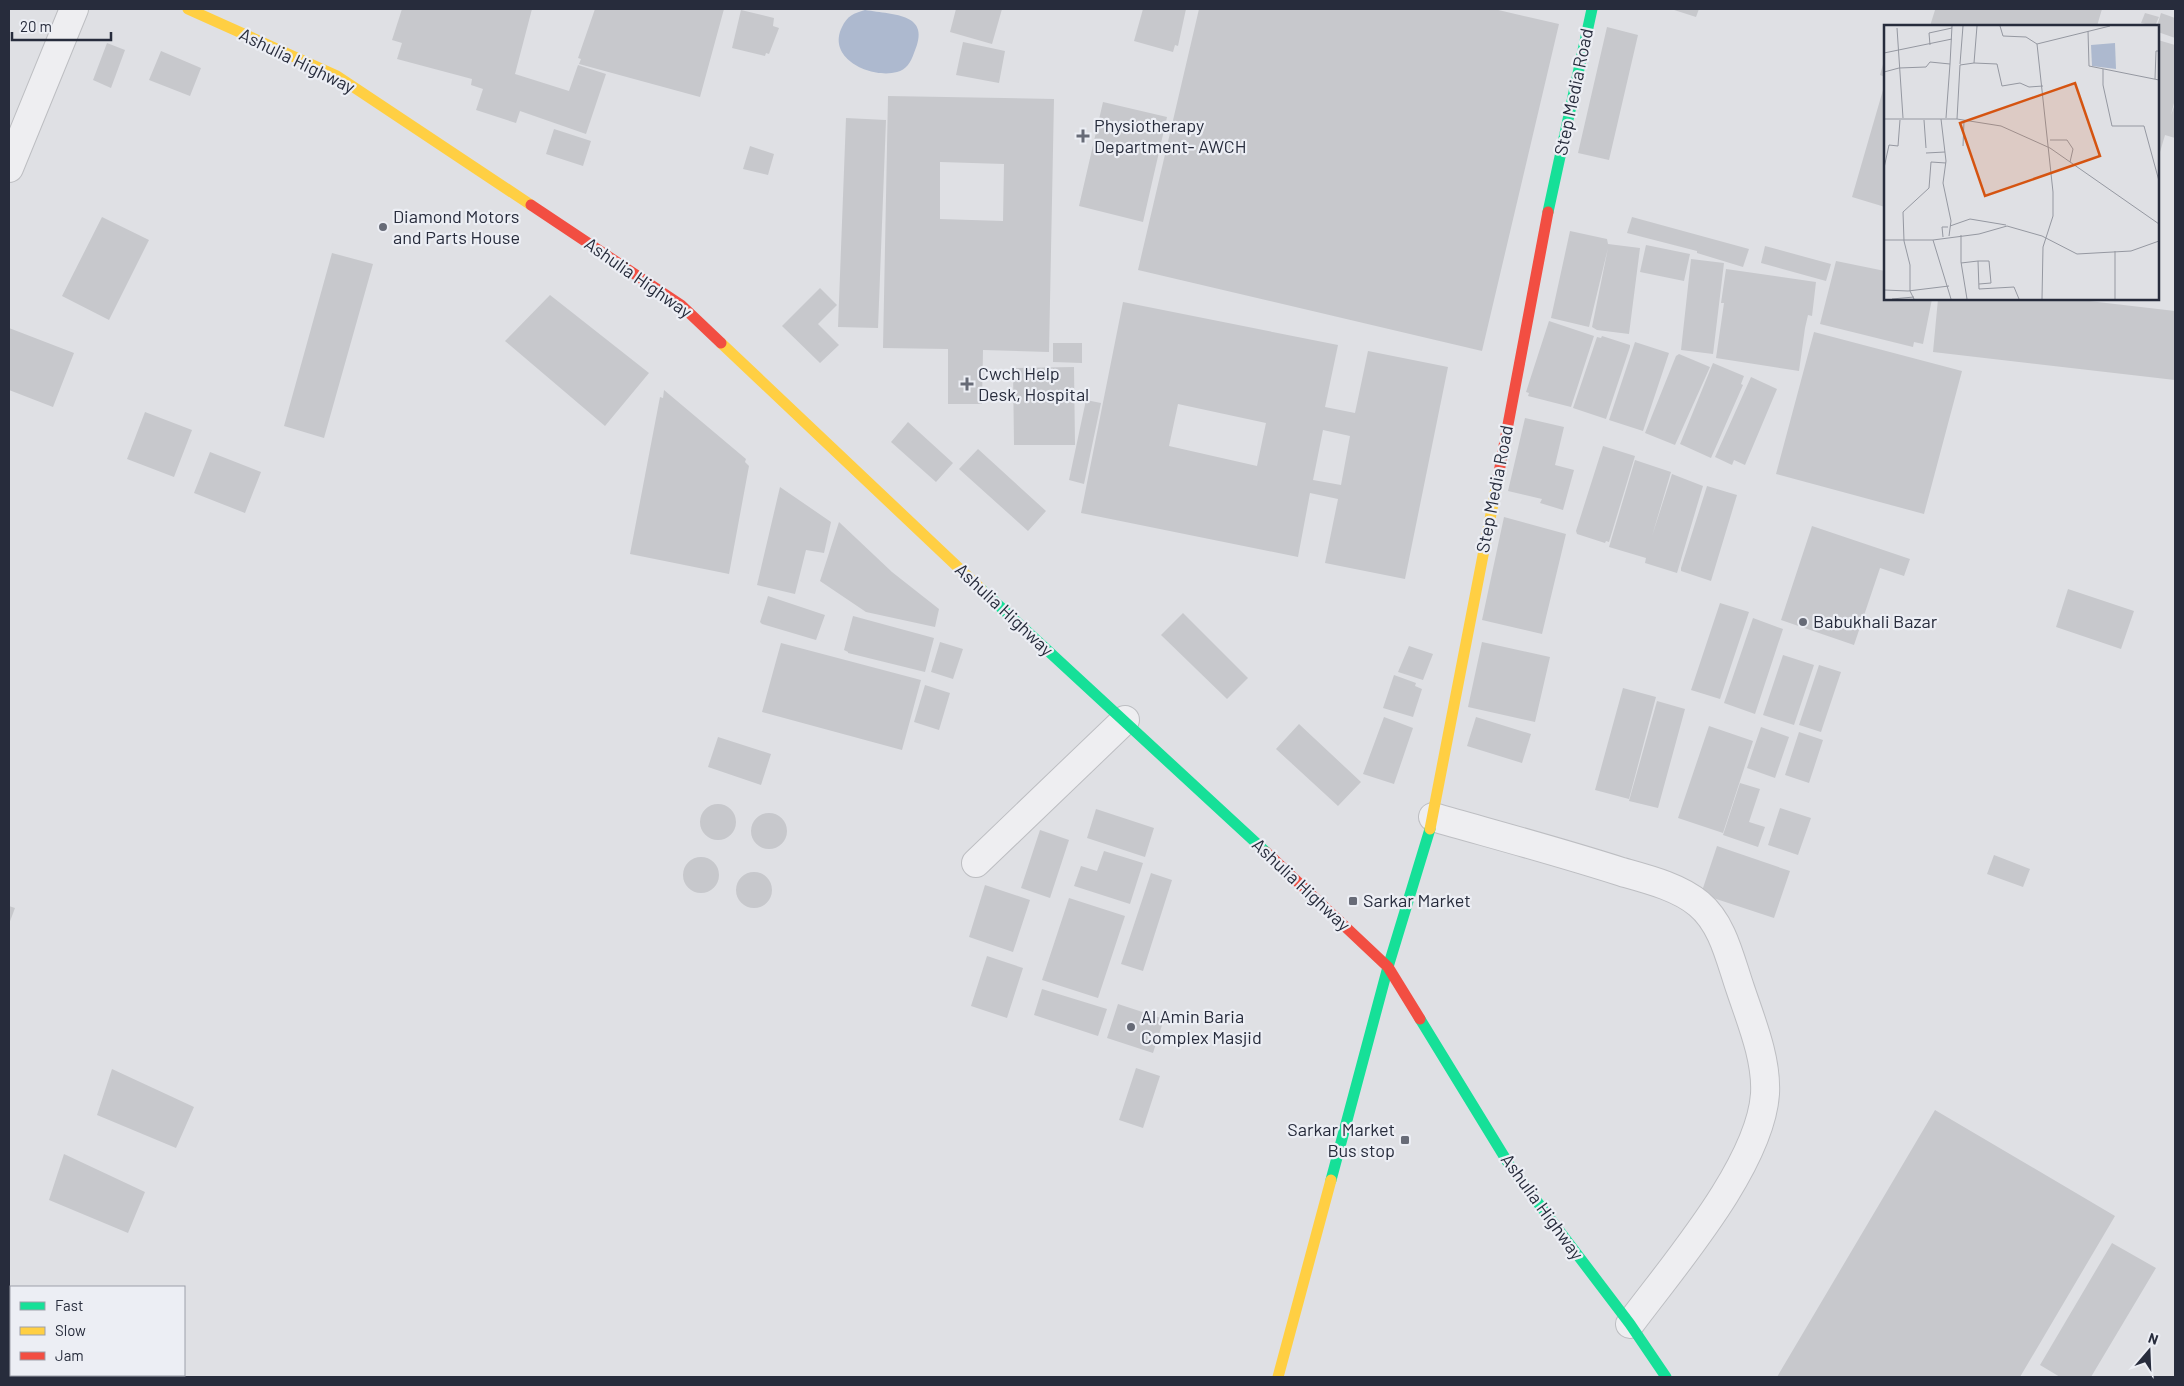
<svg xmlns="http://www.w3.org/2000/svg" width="2184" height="1386" viewBox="0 0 2184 1386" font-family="Barlow,sans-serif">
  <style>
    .water { fill: #adb9cf }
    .building { fill: #c7c8cc; fill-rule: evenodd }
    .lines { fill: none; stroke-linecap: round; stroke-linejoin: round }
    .street-casing { stroke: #bdbec2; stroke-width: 30 }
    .street { stroke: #eeeef1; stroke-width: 28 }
    .fast { stroke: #16e098; stroke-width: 11 }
    .slow { stroke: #ffcf43; stroke-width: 11 }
    .jam { stroke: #f24e42; stroke-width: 11 }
    .poi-dot { fill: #676b77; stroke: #eceef4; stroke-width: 2 }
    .labels { text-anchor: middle; stroke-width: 4.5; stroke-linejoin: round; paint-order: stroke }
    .street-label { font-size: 18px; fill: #272c3c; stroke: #eceef4 }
    .poi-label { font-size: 18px; fill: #272c3c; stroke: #eceef4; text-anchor: start }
    .inset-road { fill: none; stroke: #9598a1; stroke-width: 1 }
    .view { fill: #d55411; fill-opacity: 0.15; stroke: #d55411; stroke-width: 2.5 }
    .inset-edge { fill: none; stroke: #272c3c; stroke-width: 2.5 }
  </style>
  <rect width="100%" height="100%" fill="#dfe0e4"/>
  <path class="water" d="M 865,10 C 895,15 932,13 914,53 C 911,62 906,70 897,72 C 872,79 826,59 842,27 C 847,16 854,13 865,10 Z"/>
  <path class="building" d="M 402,9 L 532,9 L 515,74 L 569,91 L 578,65 L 606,74 L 586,134 L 520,111 L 516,123 L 476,110 L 483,89 L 471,85 L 472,79 L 397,59 L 402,43 L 392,40 Z
    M 595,9 L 724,9 L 700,97 L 579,64 L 581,59 L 578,58 Z
    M 956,9 L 1002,9 L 992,44 L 950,32 Z
    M 1143,9 L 1186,9 L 1178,46 L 1175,45 L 1173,52 L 1134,41 Z
    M 1199,9 L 1494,9 L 1559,24 L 1482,351 L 1138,270 Z
    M 1671,9 L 1699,9 L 1696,17 Z
    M 1931,9 L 2102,9 L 2097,26 L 1930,26 L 1935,10 Z
    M 741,10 L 774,18 L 773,26 L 779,28 L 769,54 L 766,53 L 765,56 L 732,48 Z
    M 2145,13 L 2159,17 L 2155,26 L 2141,23 Z
    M 2161,13 L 2175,18 L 2175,38 L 2158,32 L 2157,26 Z
    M 1607,27 L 1638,35 L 1609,160 L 1578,153 Z
    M 2158,40 L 2175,45 L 2175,99 L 2171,115 L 2175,104 L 2175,138 L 2165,135 L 2158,159 Z
    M 963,42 L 1005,51 L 999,83 L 956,75 Z
    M 107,43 L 125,50 L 111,88 L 93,80 Z
    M 161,51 L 201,68 L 190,96 L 149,80 Z
    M 1885,57 L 1885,77 L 1880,75 Z
    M 1885,83 L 1885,207 L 1852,197 Z
    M 888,96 L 1054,99 L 1049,352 L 983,350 L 982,404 L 948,404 L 948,349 L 883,348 ZM 940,162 L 1004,164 L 1003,221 L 940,219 Z
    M 1103,102 L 1167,117 L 1143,222 L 1079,206 Z
    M 846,118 L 886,120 L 878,328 L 838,327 Z
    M 554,129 L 591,141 L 583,166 L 546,154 Z
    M 750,146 L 774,154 L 768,175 L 743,169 Z
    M 102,217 L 149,240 L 109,320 L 62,296 Z
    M 1632,217 L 1749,249 L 1743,267 L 1697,253 L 1697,251 L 1627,233 Z
    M 1570,231 L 1607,239 L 1608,244 L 1640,248 L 1629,334 L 1597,330 L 1592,327 L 1608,248 L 1589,327 L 1551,318 Z
    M 1646,245 L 1690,254 L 1684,281 L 1640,272 Z
    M 1765,246 L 1831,264 L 1826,281 L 1761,263 Z
    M 332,253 L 373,264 L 324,438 L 284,426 Z
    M 1691,259 L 1724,263 L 1713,354 L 1681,350 Z
    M 1836,261 L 1885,271 L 1885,299 L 1932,299 L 1923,344 L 1914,342 L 1913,347 L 1820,324 Z
    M 1726,269 L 1816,282 L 1812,316 L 1808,315 L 1805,328 L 1799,371 L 1716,358 L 1723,310 L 1724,303 L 1721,303 Z
    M 820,288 L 837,305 L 818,324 L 839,345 L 820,363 L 782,326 Z
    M 550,295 L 649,373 L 605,426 L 505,341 Z
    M 1938,299 L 2072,299 L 2175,311 L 2175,380 L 1933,352 Z
    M 1123,302 L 1338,345 L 1325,407 L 1355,413 L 1368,351 L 1448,367 L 1405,579 L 1325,563 L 1338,499 L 1310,493 L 1298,557 L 1081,513 ZM 1178,404 L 1266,423 L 1257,466 L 1169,446 ZM 1323,430 L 1350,436 L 1341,485 L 1313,480 Z
    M 1549,321 L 1594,336 L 1571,407 L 1528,396 L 1529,393 L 1526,392 Z
    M 9,328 L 74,353 L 53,407 L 9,390 Z
    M 1814,332 L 1962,371 L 1924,514 L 1776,474 Z
    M 1602,336 L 1630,345 L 1630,347 L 1606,419 L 1573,408 L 1597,337 L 1601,338 Z
    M 1635,342 L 1669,353 L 1643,431 L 1609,420 Z
    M 1053,343 L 1082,343 L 1082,363 L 1053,362 Z
    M 1679,354 L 1710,367 L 1675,445 L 1645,433 L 1676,356 Z
    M 1713,363 L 1744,376 L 1741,384 L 1743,385 L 1711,458 L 1680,444 Z
    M 1074,367 L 1075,445 L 1014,445 L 1013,368 Z
    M 1751,377 L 1777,389 L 1745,465 L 1734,460 L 1732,465 L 1715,457 Z
    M 664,390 L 746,459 L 745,462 L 749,466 L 729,574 L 630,554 L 660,397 L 663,398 Z
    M 1086,400 L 1101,403 L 1084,484 L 1069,480 Z
    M 145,412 L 192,430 L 174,477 L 127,459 Z
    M 1525,418 L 1564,427 L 1555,465 L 1574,470 L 1563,510 L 1540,503 L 1542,499 L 1508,491 Z
    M 908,422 L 953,463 L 936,482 L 891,442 Z
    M 1603,446 L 1635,456 L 1609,542 L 1606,541 L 1605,543 L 1577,534 L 1576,531 Z
    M 978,449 L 1046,511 L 1028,531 L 959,469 Z
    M 210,452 L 261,472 L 245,513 L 194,493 Z
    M 1635,460 L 1671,472 L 1652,536 L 1672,474 L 1703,486 L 1677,573 L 1645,563 L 1646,558 L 1609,547 Z
    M 1707,486 L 1737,495 L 1711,581 L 1681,571 L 1681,568 Z
    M 780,487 L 831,522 L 824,553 L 806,550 L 795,594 L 757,585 Z
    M 1504,517 L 1566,534 L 1542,634 L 1482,620 Z
    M 839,522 L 892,572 L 939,609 L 935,627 L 866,612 L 820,581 Z
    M 1812,526 L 1910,559 L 1904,576 L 1880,568 L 1854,645 L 1781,620 Z
    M 2068,589 L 2134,611 L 2121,649 L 2056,627 Z
    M 768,596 L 825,615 L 816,640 L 762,624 L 760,622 Z
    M 1720,603 L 1749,612 L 1720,699 L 1691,690 Z
    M 1183,613 L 1248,678 L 1227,699 L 1161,635 Z
    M 853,616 L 934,638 L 925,672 L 848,653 L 848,652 L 844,650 Z
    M 1753,618 L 1783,629 L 1755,714 L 1724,703 Z
    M 940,642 L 963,649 L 953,679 L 931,672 Z
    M 1482,642 L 1550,657 L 1535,722 L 1468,707 Z
    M 781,643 L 921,680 L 902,750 L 762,712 Z
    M 1409,646 L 1433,654 L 1423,680 L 1398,672 Z
    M 1783,655 L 1814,665 L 1794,725 L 1763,715 Z
    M 1819,665 L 1841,672 L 1821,732 L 1799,725 Z
    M 1394,675 L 1416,683 L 1415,686 L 1422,689 L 1413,717 L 1383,708 Z
    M 925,685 L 950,693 L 939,730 L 914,722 Z
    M 1623,688 L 1656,697 L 1629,799 L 1595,790 Z
    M 1657,701 L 1685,709 L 1658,808 L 1629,801 Z
    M 1384,717 L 1413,728 L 1394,784 L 1363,774 Z
    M 1476,717 L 1531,734 L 1522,763 L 1467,746 Z
    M 1299,724 L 1361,782 L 1338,806 L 1276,749 Z
    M 1709,726 L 1753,741 L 1723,833 L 1678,818 Z
    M 1761,727 L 1789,737 L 1775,778 L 1747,768 Z
    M 1799,732 L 1823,740 L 1809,783 L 1785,775 Z
    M 718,737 L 771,754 L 761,785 L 708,767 Z
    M 1740,783 L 1760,789 L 1749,822 L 1765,827 L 1758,847 L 1723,835 Z
    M700 822a18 18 0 1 1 36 0a18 18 0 1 1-36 0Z
    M 1780,808 L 1811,818 L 1798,855 L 1768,845 Z
    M 1096,809 L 1154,828 L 1145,857 L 1087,838 Z
    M751 831a18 18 0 1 1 36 0a18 18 0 1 1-36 0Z
    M 1040,830 L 1069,840 L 1050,898 L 1021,888 Z
    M 1717,846 L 1790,871 L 1774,918 L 1701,894 Z
    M 1104,851 L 1143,863 L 1130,904 L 1074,886 L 1081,866 L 1097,871 Z
    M 1994,855 L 2030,869 L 2023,887 L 1987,874 Z
    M683 875a18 18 0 1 1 36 0a18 18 0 1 1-36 0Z
    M736 890a18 18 0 1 1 36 0a18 18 0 1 1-36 0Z
    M 1151,873 L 1172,880 L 1143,971 L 1121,964 Z
    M 985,885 L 1030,900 L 1013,952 L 969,937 Z
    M 1069,898 L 1125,916 L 1098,998 L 1042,980 Z
    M 9,906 L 15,908 L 9,924 Z
    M 987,956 L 1023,968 L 1007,1018 L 971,1006 Z
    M 1042,989 L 1107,1009 L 1098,1036 L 1034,1015 Z
    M 1118,1004 L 1164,1019 L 1153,1053 L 1107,1038 Z
    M 1136,1068 L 1160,1076 L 1143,1128 L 1119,1120 Z
    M 112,1069 L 194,1107 L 176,1148 L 97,1115 Z
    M 1935,1110 L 2115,1216 L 2020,1377 L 1777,1377 Z
    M 64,1154 L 145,1192 L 128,1233 L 49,1200 Z
    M 2112,1243 L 2156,1268 L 2091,1377 L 2060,1377 L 2040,1365 Z"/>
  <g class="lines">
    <g class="street-casing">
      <path id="street" d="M 9,168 L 74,9
        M 1433,817 C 1496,835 1560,852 1622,872 C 1647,879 1679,887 1699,904 C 1723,924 1730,959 1740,988 C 1751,1021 1767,1059 1765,1094 C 1760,1166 1673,1266 1630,1324
        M 976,863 L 1125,720"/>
    </g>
    <use href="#street" class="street"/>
    <path class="fast" d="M 1548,212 L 1592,9
      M 981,589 L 1266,852
      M 1420,1019 L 1510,1166 L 1630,1324 L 1666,1377
      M 1331,1180 L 1388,967 L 1430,829"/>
    <path class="slow" d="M 188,9 L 337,76 L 531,205
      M 721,343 L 981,589
      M 1430,829 L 1497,483
      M 1278,1377 L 1331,1180"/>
    <path class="jam" d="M 531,205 L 681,305 L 721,343
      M 1497,483 L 1548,212
      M 1266,852 L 1388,967 L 1420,1019"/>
  </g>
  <g class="poi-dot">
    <path d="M1080.5 128.5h5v5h5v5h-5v5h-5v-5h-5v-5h5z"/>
    <circle cx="383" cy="227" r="5"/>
    <path d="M964.5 376.5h5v5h5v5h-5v5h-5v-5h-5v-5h5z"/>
    <circle cx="1803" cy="622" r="5"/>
    <rect x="1348" y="896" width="10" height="10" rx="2.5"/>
    <circle cx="1131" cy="1027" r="5"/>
    <rect x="1400" y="1135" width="10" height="10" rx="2.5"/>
  </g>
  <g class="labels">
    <g class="street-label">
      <text transform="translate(297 61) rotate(26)" y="6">Ashulia Highway</text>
      <text transform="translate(1574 92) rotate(-78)" y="6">Step Media Road</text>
      <text transform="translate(638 278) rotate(35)" y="6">Ashulia Highway</text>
      <text transform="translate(1495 489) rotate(-79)" y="6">Step Media Road</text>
      <text transform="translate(1004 610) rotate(43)" y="6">Ashulia Highway</text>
      <text transform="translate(1301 885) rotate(43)" y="6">Ashulia Highway</text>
      <text transform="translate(1542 1207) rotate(54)" y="6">Ashulia Highway</text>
    </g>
    <g class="poi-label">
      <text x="1094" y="132">Physiotherapy<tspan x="1094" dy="21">Department- AWCH</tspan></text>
      <text x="393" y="223">Diamond Motors<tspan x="393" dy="21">and Parts House</tspan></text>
      <text x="978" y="380">Cwch Help<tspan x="978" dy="21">Desk, Hospital</tspan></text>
      <text x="1813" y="628">Babukhali Bazar</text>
      <text x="1363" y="907">Sarkar Market</text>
      <text x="1141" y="1023">Al Amin Baria<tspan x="1141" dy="21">Complex Masjid</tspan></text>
      <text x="1395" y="1136" text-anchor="end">Sarkar Market<tspan x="1395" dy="21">Bus stop</tspan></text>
    </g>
  </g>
  <g transform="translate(1884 25)">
    <rect width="275" height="275" fill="#dfe0e4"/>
    <path d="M 231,18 L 232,44 L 208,41 L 207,20 Z" fill="#adb9cf"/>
    <path class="inset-road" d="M 116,1 L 119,11 L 142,12 L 153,19M 13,3 L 19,93M 204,6 L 205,41 L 275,55M 46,20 L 45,8 L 68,3M 0,28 L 68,14M 90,38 L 113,39 L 118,61 L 136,58 L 145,62 L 159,61M 66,39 L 68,1M 76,39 L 79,1M 219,44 L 219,60 L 228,101 L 260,101 L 275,156M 0,47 L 15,43 L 42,42 L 46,37 L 66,39 L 62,93M 271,54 L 272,26 L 275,26M 0,94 L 73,94 L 117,101 L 166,123 L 275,199M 57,94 L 62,136 L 59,158 L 67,196 L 65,211M 73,94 L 76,40 L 90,38 L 93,1M 40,95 L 42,123M 166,115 L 183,115 L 189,124 L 186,137M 79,121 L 80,96M 42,128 L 61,127M 0,143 L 5,120 L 14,121 L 16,95M 66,201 L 86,194 L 122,200M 77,210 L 77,237 L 83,274M 59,212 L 58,202 L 64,202M 0,215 L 49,215 L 95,209 L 123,201 L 158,211 L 193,229 L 247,226 L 275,216M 49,215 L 67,274M 231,226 L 231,274M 94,236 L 105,236 L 107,258 L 95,259M 77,238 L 94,236 L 95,264 L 130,262 L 135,274M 0,265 L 24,266 L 65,261M 8,274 L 30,272M 30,274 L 26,266 L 26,240 L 20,216 L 19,187 L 45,163 L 47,137 L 62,138M 158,274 L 159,222 L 169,191 L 169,167 L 153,19 L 226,1"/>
    <path class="view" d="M 191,58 L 216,131 L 101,171 L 76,98 Z"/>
    <rect width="275" height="275" class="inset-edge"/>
  </g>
  <rect width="2184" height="1386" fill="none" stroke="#272c3c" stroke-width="20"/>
  <rect x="10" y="1286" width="175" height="90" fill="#eceef4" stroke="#9da0aa"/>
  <rect x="20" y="1302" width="25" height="8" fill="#16e098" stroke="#9da0aa"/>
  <text x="55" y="1311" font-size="15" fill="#272c3c">Fast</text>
  <rect x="20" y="1327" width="25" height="8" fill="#ffcf43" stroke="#9da0aa"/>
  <text x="55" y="1336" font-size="15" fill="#272c3c">Slow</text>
  <rect x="20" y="1352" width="25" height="8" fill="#f24e42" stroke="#9da0aa"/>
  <text x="55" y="1361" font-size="15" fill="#272c3c">Jam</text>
  <g transform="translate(2149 1351) rotate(19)" stroke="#eceef4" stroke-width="4" paint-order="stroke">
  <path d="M0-4L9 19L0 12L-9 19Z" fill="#272c3c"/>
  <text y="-8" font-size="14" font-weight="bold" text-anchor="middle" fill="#272c3c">N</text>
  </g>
  <path d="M12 32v8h99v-8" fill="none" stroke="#272c3c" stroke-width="2.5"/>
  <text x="20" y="32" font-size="15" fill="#272c3c" stroke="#eceef4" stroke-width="4" paint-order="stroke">20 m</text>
</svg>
